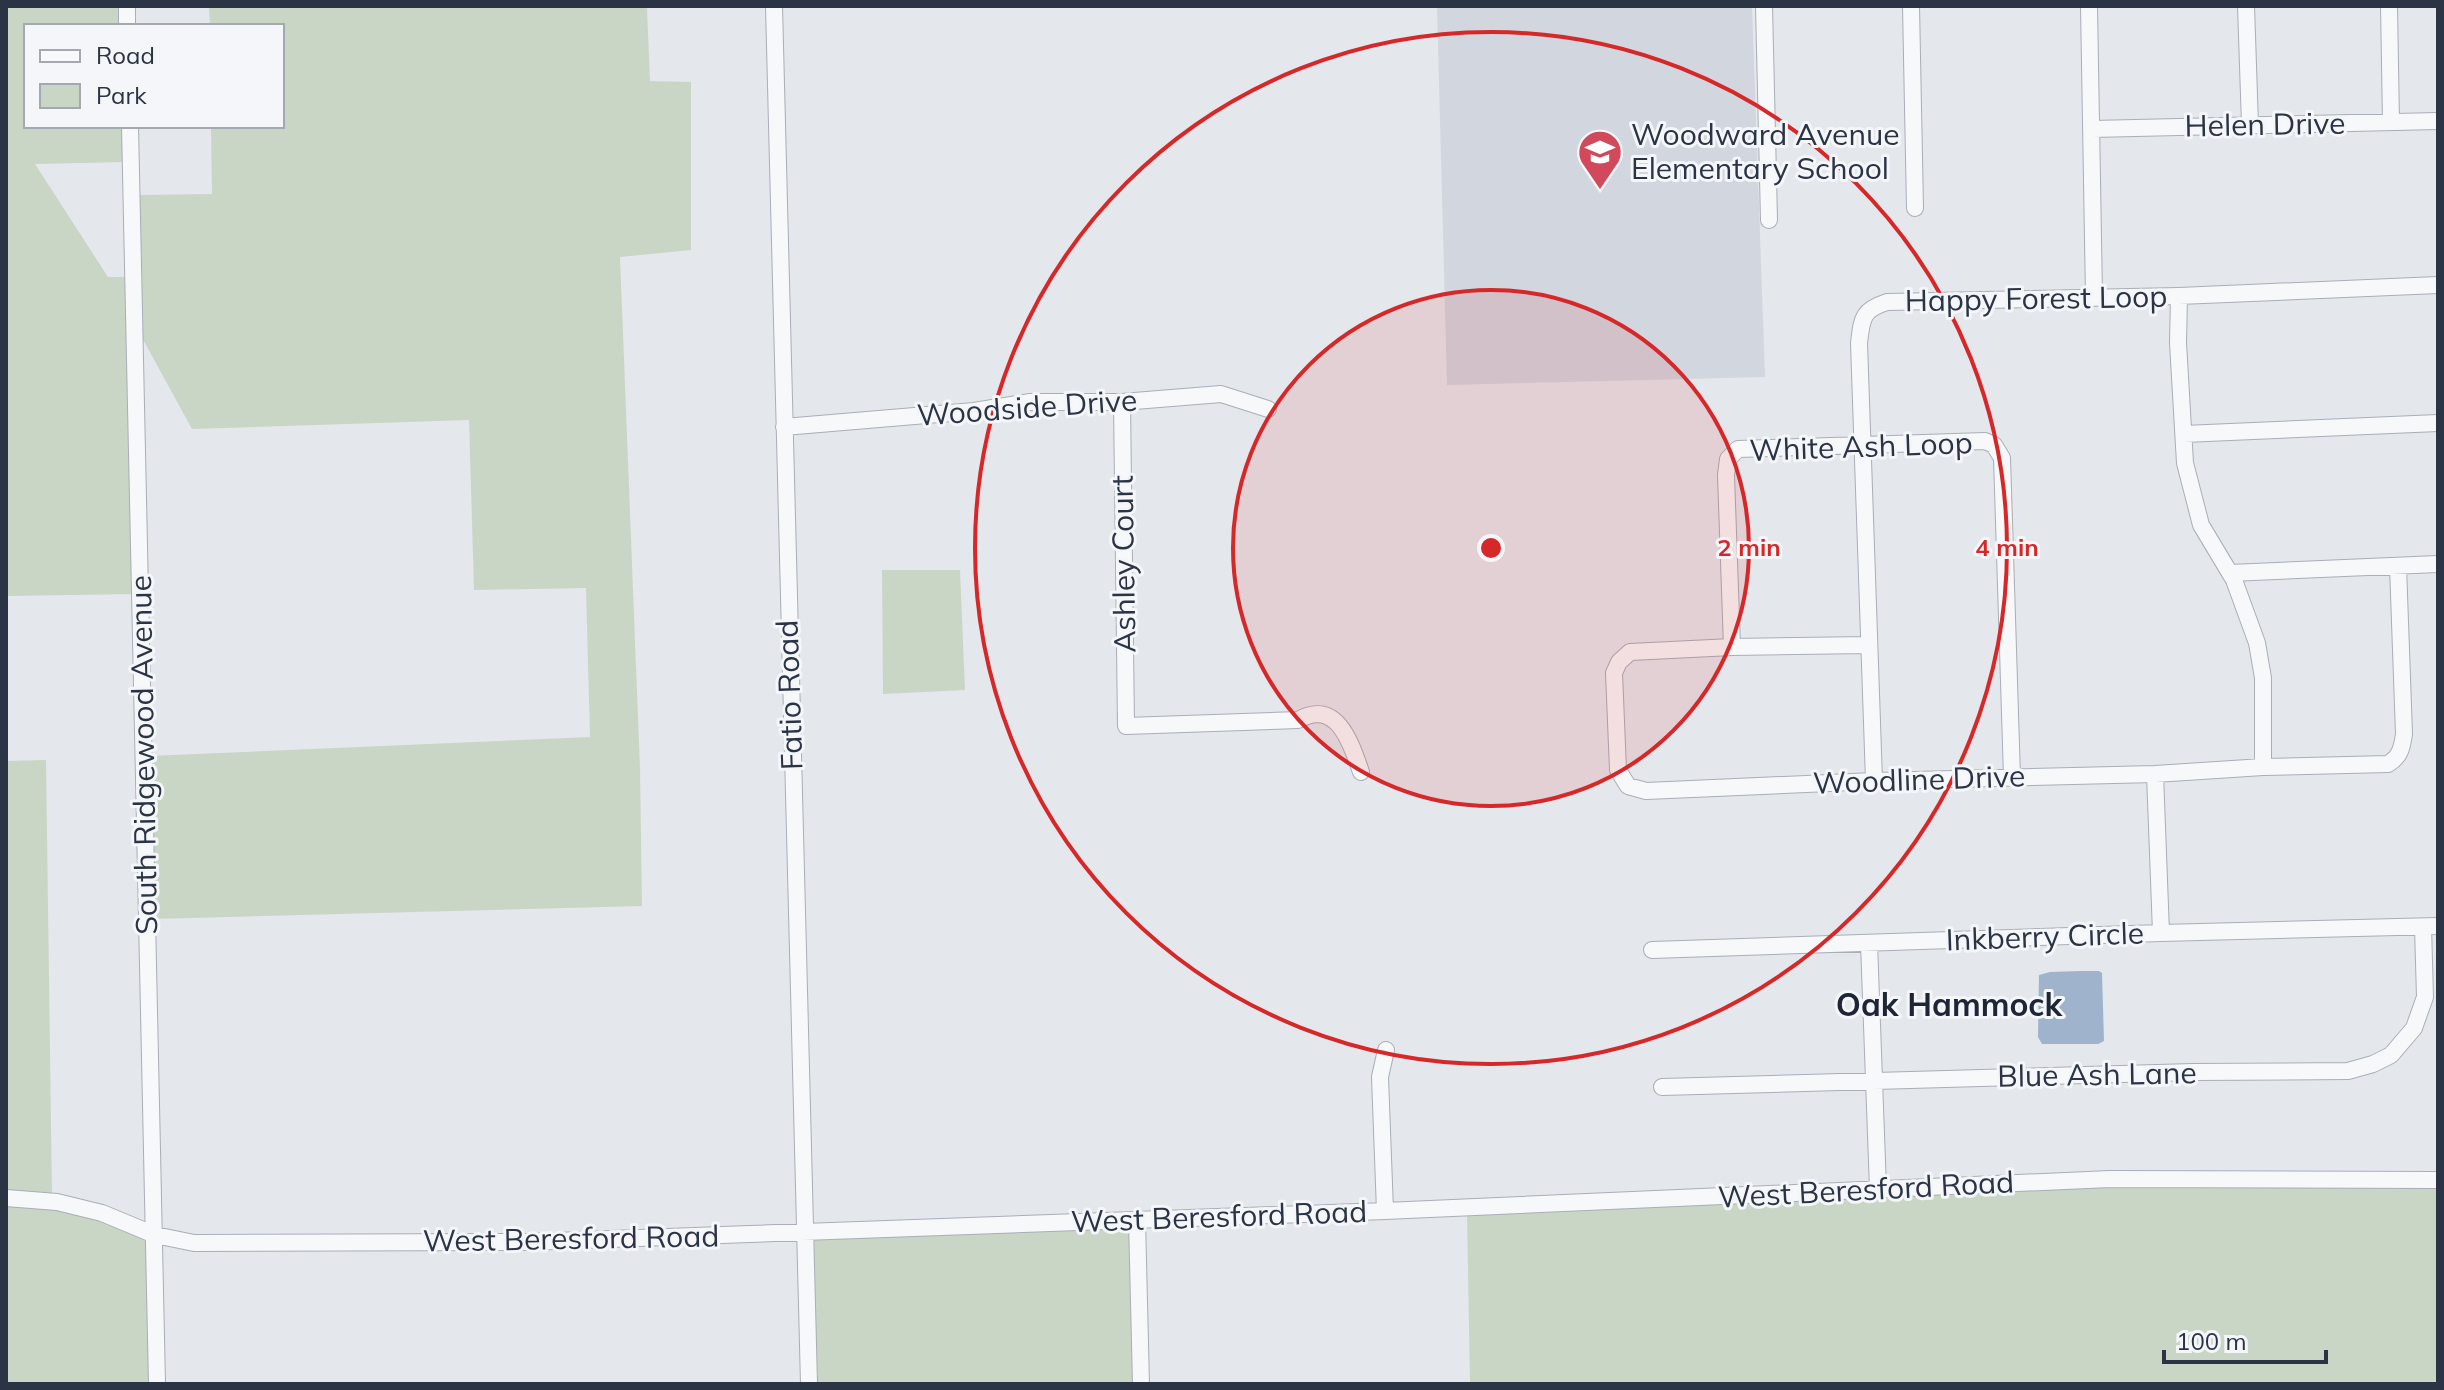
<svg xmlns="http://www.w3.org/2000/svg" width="2444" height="1390" viewBox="0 0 2444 1390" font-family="Mulish,sans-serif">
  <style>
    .built { fill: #d2d6de }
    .green { fill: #c9d6c5 }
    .water { fill: #9fb4cc }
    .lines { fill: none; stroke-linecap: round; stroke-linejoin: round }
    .minor-casing { stroke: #a9aeb7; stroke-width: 18 }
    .minor { stroke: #f7f8fa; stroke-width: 16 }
    .ring { fill: none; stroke: #d62828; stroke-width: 4 }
    .labels { text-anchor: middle; stroke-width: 6; stroke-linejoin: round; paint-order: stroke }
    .street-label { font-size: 30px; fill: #2b3445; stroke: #f4f6f9 }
    .poi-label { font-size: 30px; fill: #2b3445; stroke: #f4f6f9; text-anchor: start }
    .neighbourhood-label { font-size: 32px; font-weight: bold; fill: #1d2536; stroke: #f4f6f9 }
    .centre { fill: #d62828; stroke: #f4f6f9; stroke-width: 4 }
    .ring-label { font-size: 24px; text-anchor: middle; font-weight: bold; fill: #d62828; stroke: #f4f6f9; stroke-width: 6; stroke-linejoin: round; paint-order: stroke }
  </style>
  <rect width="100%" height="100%" fill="#e4e7ec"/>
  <path class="built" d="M 1437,6 L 1752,6 L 1765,377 L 1447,385 Z"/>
  <path class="green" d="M 6,6 L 121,6 L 122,26 L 26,26 L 26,126 L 124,126 L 125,162 L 35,164 L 108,277 L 128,277 L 134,594 L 6,596 Z
    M 209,6 L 689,6 L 647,8 L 650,81 L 691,82 L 691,250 L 620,257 L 640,769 L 642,906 L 153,919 L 149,756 L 590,737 L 586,588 L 474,590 L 469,420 L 192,429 L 140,334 L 137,195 L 212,194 L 211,126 L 282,126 L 282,26 L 210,26 Z
    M 882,570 L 960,570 L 965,690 L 883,694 Z
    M 46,760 L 52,1196 L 6,1191 L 6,761 Z
    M 2110,1185 L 2438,1186 L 2438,1384 L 1470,1384 L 1467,1213 Z
    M 6,1204 L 56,1208 L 100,1219 L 148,1240 L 152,1384 L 6,1384 Z
    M 1131,1226 L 1136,1384 L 815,1384 L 812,1239 Z"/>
  <path class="water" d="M 2080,971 L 2099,971 L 2102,973 L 2104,1041 L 2098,1044 L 2042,1044 L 2038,1037 L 2039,975 L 2050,972 Z"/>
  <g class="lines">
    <g class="minor-casing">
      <path id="minor" d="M 127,6 L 127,26
        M 774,6 L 809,1384
        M 1764,6 L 1769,220
        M 1911,6 L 1915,208
        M 2089,6 L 2094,297
        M 2246,6 L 2250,125
        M 2389,6 L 2391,122
        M 130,126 L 157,1384
        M 2092,129 L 2438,121
        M 2179,296 L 2178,343 L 2185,463 L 2201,525 L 2234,580 L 2257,643 L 2263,678 L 2263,767
        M 1122,402 L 1126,726 L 1298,720 C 1337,698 1351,743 1361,772
        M 784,427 L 974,411 L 1030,402 L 1122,402 L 1221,394 L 1268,409
        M 2184,434 L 2438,423
        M 2230,573 L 2438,564
        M 1868,645 L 1732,647 L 1630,652 L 1619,662 L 1614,673 L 1618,770 L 1628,786 L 1646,791 L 1874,781 L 2155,774 L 2263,767 L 2388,764 C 2400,757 2402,748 2404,734 L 2398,566
        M 1732,647 L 1726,475 L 1728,459 L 1738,449 L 1985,441 L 1994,445 L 2002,458 L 2012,777
        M 2155,774 L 2161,933
        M 1874,781 L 1859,343 C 1862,318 1862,310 1887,302 L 2179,296 L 2438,285
        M 1869,943 L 1878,1189
        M 1652,950 L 2161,933 L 2438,926
        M 1662,1087 L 2193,1072 L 2348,1071 L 2373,1064 L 2391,1055 L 2414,1028 L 2425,997 L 2423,927
        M 6,1198 L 57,1202 L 102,1213 L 155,1235 L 194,1243 L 527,1242 L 1385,1211 L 2110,1179 L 2438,1180
        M 1385,1211 L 1380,1077 L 1386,1050
        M 1137,1220 L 1141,1384"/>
    </g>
    <use href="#minor" class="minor"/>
  </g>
  <circle cx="1491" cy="548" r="258" fill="#d62828" fill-opacity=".12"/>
  <g class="ring">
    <circle cx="1491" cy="548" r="258"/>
    <circle cx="1491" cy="548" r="516"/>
  </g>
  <defs>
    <g id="school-pin" transform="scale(2.3)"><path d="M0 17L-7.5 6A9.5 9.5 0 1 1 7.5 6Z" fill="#d1495b" stroke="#f4f6f9"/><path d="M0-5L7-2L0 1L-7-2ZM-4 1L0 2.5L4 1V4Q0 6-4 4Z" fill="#fff"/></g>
  </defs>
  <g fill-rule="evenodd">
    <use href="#school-pin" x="1600" y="152"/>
  </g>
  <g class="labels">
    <g class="street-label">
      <text transform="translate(2265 125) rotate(-1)" y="10">Helen Drive</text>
      <text transform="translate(2036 299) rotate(-1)" y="10">Happy Forest Loop</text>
      <text transform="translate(1027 408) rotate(-4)" y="10">Woodside Drive</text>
      <text transform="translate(1861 447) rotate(-2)" y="10">White Ash Loop</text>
      <text transform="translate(1124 564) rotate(-91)" y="10">Ashley Court</text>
      <text transform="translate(790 695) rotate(-92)" y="10">Fatio Road</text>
      <text transform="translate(144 755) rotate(-91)" y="10">South Ridgewood Avenue</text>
      <text transform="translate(1919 780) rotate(-2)" y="10">Woodline Drive</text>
      <text transform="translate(2045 937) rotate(-2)" y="10">Inkberry Circle</text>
      <text transform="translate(2097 1075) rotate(-1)" y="10">Blue Ash Lane</text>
      <text transform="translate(1866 1190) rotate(-3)" y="10">West Beresford Road</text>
      <text transform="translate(1219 1217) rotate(-2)" y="10">West Beresford Road</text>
      <text transform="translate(571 1239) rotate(-1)" y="10">West Beresford Road</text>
    </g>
    <g class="poi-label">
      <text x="1631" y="145">Woodward Avenue<tspan x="1631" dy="34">Elementary School</tspan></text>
    </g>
    <g class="neighbourhood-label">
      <text x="1949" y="1016">Oak Hammock</text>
    </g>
  </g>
  <circle cx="1491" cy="548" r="12" class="centre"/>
  <g class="ring-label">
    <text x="1749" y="556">2 min</text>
    <text x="2007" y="556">4 min</text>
  </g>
  <rect width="2444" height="1390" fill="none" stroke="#2b3445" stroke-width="16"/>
  <rect x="24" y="24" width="260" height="104" fill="#f4f6f9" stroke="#a4a8b1" stroke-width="2"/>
  <rect x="40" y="50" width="40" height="12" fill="#f7f8fa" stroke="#a4a8b1" stroke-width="2"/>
  <text x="96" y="64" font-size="24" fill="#2b3445">Road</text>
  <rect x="40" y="84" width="40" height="24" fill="#c9d6c5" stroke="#a4a8b1" stroke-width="2"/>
  <text x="96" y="104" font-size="24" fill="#2b3445">Park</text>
  <path d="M2164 1350v12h162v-12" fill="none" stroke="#2b3445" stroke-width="4"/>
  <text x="2176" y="1350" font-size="24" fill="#2b3445" stroke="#f4f6f9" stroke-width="6" paint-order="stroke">100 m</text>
</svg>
